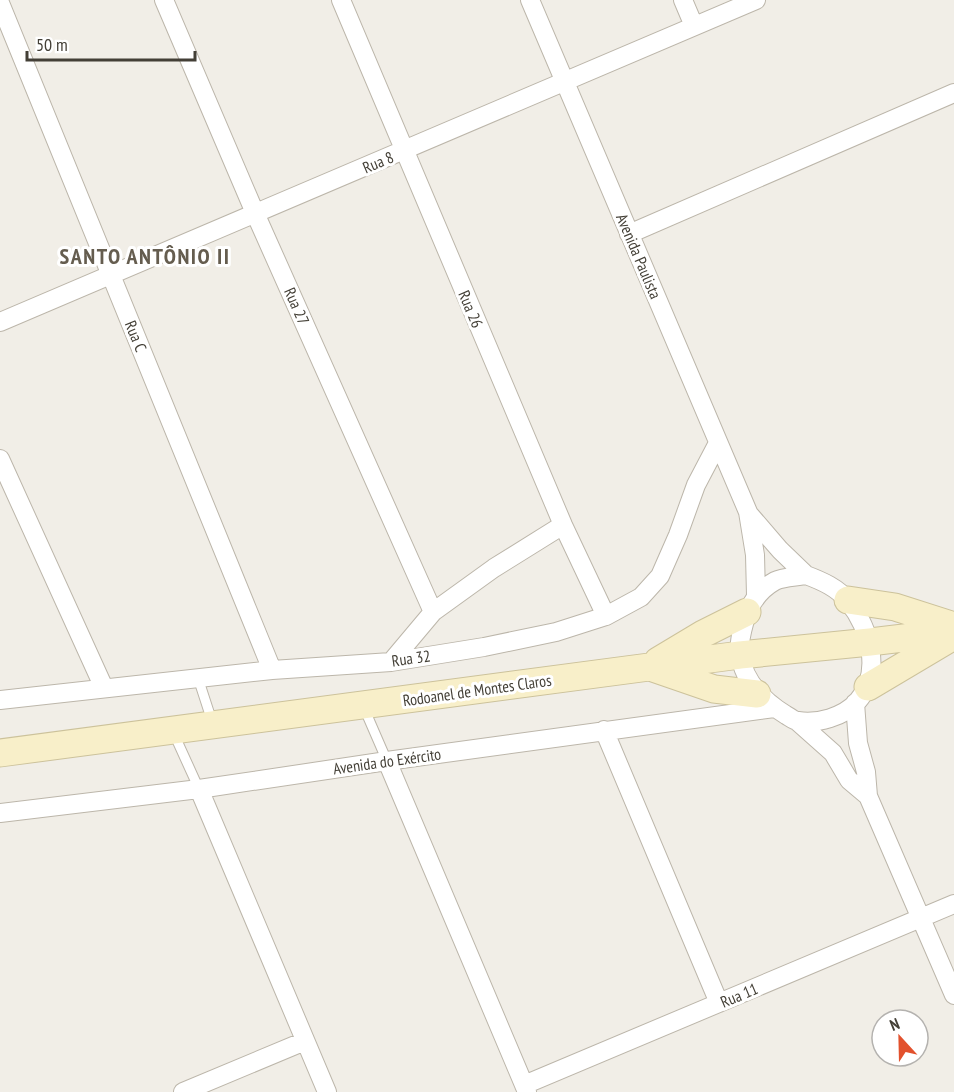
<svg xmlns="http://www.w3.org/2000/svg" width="954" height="1092" viewBox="0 0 954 1092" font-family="'PT Sans Narrow',sans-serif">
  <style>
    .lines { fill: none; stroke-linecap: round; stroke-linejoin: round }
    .lane-casing { stroke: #bcb6aa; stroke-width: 11 }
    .street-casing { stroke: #bcb6aa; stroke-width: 20 }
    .secondary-casing { stroke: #ccc29b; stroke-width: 29 }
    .lane { stroke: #fff; stroke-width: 9 }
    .street { stroke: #fff; stroke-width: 18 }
    .secondary { stroke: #f8efc9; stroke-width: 27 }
    .labels { text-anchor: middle; stroke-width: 6; stroke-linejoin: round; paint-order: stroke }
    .street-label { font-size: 16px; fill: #433f36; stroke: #fff }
    .district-label { font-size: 22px; font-weight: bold; letter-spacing: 1.5px; fill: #655d4f; stroke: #fff }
  </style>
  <rect width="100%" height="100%" fill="#f1eee7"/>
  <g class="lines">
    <g class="lane-casing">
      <path id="lane" d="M 198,678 L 212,721
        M 364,708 L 387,761
        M 174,734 L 199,789"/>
    </g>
    <g class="street-casing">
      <path id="street" d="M 164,0 L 255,213 L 433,612
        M 341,0 L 563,525 L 606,616
        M 530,0 L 748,512 L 755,555 L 756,595
        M 683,0 L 694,26
        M 0,3 L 272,670
        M 629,234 L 954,93
        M 0,322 L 756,0
        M 0,459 L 104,688
        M 749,514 L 780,550 L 806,575
        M 806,575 C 822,581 838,588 848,601 C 870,629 883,673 857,702 C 843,717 818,724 798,721 C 794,721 790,717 786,715 C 763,701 745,683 740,656 C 738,644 742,631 745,620 C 750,603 759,590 775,581 C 783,577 797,577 806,575 Z
        M 391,662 L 433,612 L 494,568 L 563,525
        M 0,700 L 272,670 L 391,662 L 484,647 L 556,632 L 606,616 L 641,597 L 660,576 L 678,535 L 696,485 L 718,443
        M 855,703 L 858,743 L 866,772 L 868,796 L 954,995
        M 797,721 L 833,753 L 849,780 L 868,796
        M 604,730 L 719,1003
        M 387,761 L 527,1092
        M 199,789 L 327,1092
        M 0,813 L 199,789 L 387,761 L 774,708
        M 524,1085 L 954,904
        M 183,1092 L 305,1041"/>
    </g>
    <g class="secondary-casing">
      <path id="secondary" d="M 848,600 L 895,607 L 954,626
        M 658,661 L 703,634 L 747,612
        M 653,668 L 714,689 L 757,694
        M 868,687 L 952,637
        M 0,753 L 740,655 L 870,642 L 954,632"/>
    </g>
    <use href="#lane" class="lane"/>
    <use href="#street" class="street"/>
    <use href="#secondary" class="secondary"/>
  </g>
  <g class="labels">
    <g class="street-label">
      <text transform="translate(378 162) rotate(-23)" y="6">Rua 8</text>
      <text transform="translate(639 256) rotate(67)" y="6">Avenida Paulista</text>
      <text transform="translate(297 306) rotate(66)" y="6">Rua 27</text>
      <text transform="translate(471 309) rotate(67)" y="6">Rua 26</text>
      <text transform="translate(136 336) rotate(68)" y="6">Rua C</text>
      <text transform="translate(411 658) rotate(-8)" y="6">Rua 32</text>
      <text transform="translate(477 690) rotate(-8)" y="6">Rodoanel de Montes Claros</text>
      <text transform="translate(387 761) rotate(-8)" y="6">Avenida do Exército</text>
      <text transform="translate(739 995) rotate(-23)" y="6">Rua 11</text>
    </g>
    <g class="district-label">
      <text x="145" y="264">SANTO ANTÔNIO II</text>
    </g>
  </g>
  <g transform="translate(900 1038) rotate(338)"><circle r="28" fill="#ffffff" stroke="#b4b2af" stroke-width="1.5"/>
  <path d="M0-4.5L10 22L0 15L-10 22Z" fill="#e2512d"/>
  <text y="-9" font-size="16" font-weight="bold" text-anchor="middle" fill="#433f36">N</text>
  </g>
  <path d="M27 51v9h168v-9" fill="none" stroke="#433f36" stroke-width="3"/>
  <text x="36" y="51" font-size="18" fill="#433f36" stroke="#ffffff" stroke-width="4.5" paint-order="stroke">50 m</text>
</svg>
